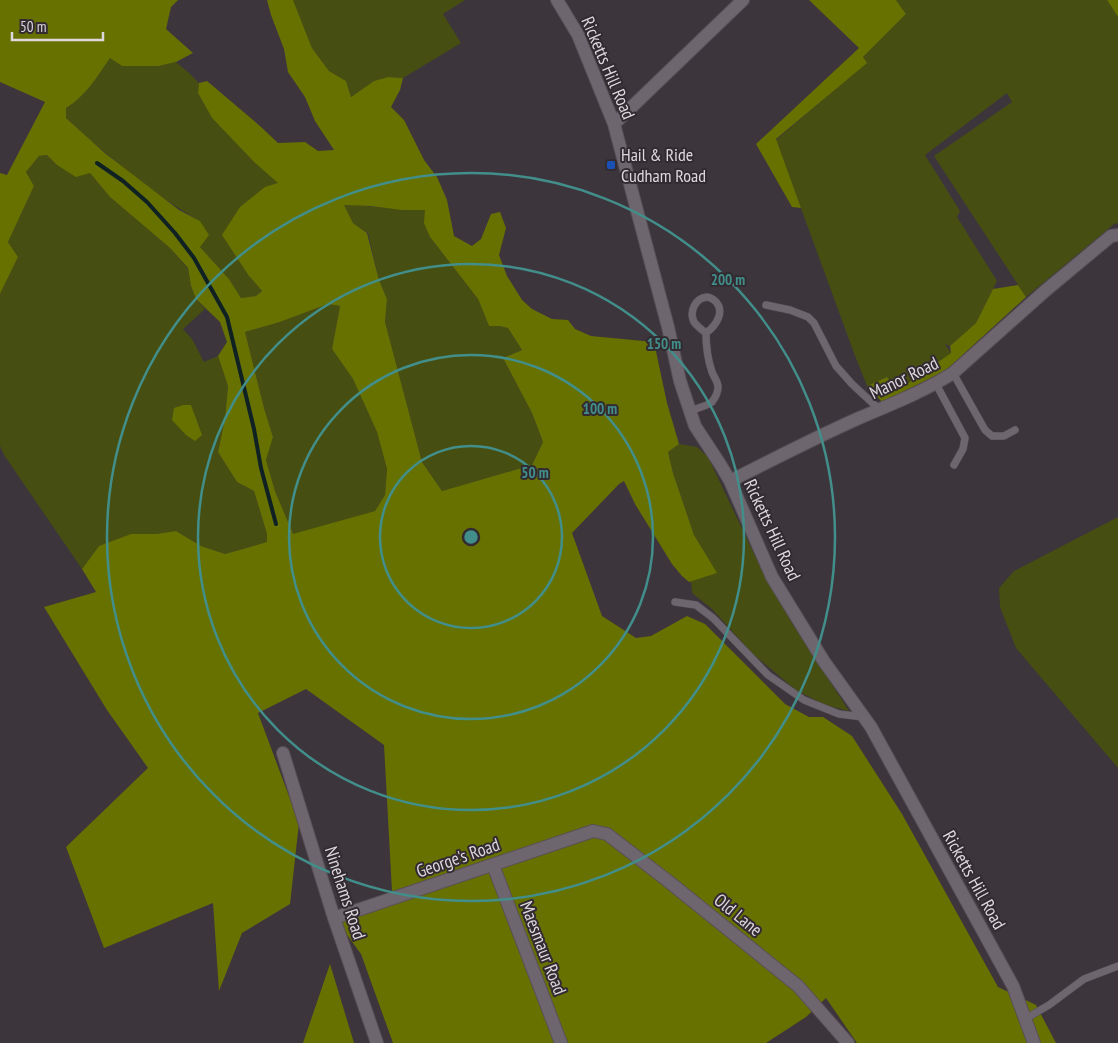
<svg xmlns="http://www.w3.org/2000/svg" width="1118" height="1043" viewBox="0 0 1118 1043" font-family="'PT Sans Narrow',sans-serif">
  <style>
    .green { fill: #474e12 }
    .forest { fill: #677100; fill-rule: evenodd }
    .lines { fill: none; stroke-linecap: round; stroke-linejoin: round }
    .stream { stroke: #0f2123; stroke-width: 4 }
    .lane-casing { stroke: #575157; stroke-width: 8 }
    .street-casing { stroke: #575157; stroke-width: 14 }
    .lane { stroke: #6e666e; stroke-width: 7 }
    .street { stroke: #6e666e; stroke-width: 12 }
    .ring { fill: none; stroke: #428e8a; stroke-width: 2.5 }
    .transit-dot { fill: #1a4fb4; stroke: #322b31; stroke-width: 2 }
    .labels { text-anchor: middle; stroke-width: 4; stroke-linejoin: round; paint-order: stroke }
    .street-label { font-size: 18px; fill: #ddd8dd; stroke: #322b31 }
    .poi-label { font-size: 18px; fill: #ddd8dd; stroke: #322b31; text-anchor: start }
    .centre { fill: #428e8a; stroke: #322b31; stroke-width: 2.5 }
    .ring-label { font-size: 15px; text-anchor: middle; font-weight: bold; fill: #428e8a; stroke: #322b31; stroke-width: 4; stroke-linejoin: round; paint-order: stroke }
  </style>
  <rect width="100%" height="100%" fill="#3c353c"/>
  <path class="green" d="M 293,0 L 465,0 L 443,14 L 461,43 L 403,78 L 388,77 L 374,81 L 351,97 L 346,81 L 329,71 L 312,48 Z
    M 896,0 L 1107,0 L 1118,17 L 1118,223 L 1114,224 L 1026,297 L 934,156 L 1012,102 L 1007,93 L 925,155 L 960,211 L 957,217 L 997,281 L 976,323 L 950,346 L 945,344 L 951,353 L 897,392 L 887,377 L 867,386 L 854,353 L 776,140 L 866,63 L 863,57 L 906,14 Z
    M 110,58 L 159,66 L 176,62 L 189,73 L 199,83 L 198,93 L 212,118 L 254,162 L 279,183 L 249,276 L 262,291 L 256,296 L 241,298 L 229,279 L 200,247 L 200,221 C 152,194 107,155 66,118 L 66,108 C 85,97 98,76 110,58 Z
    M 47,155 L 57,165 L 90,173 L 110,197 L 170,248 L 188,269 L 191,286 L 196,299 L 205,309 L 183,329 L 192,339 L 204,362 L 218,356 L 228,386 L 225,419 L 218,452 L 237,482 L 254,491 L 267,534 L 268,542 L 225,554 L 201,546 L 176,531 L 156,534 L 99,546 L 82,569 L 4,455 L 0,446 L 0,294 L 18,257 L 8,242 L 34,186 L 26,172 L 39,156 Z
    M 343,204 C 371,206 398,210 425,210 L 430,237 L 478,299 L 489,326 L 499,326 L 508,328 L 522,350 L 503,358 L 532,413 L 543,442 L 532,465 L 442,491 L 422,462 L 385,322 L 387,299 L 379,280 L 368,233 L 353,223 Z
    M 328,304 L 340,306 L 332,349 L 353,379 L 377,432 L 387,469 L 385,495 L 375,511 L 293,535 L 275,491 L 266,460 L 273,437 L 264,408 L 245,332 L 280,322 Z
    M 679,444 L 697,447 L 708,457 L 757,560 L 793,625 L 849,711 L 825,705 L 796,690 L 753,654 L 712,609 L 692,593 L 691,581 L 716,573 L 694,535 L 673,473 L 669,456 L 666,453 Z
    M 1118,517 L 1118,768 L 1016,648 L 1000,607 L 999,588 L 1014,571 Z"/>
  <path class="forest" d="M 0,0 L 178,0 L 171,7 L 166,29 L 193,53 L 176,62 L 159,66 L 122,66 L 110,58 C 98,76 85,97 66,108 L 66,118 L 106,154 L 179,210 L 200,221 L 209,235 L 200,247 L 229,279 L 241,298 L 256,296 L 262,291 L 249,276 L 222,235 L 240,207 L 265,187 L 278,183 L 254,162 L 212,118 L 198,93 L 199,83 L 207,81 L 260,126 L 278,143 L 305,142 L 318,151 L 334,150 L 315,121 L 305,97 L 288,72 L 284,49 L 271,15 L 267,0 L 293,0 L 312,48 L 329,71 L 346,81 L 351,97 L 374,81 L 388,77 L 403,78 L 400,90 L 391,107 L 404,120 L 424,160 L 437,177 L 447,200 L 454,236 L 472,246 L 481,239 L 491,214 L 500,212 L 506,228 L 499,255 L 507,276 L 522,300 L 532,309 L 552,319 L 568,320 L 575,329 L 591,336 L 654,342 L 667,403 L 679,444 L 668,452 L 673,473 L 694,535 L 717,573 L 689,582 L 682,576 L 672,564 L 635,504 L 624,481 L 619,484 L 572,533 L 602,616 L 636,638 L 651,636 L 687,616 L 705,624 L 785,704 L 809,717 L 823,717 L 852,736 L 902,814 L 998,987 L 1036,1005 L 1056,1043 L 857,1043 L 826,998 L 806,1017 L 766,1043 L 393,1043 L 361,954 L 334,917 L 392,891 L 384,745 L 306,689 L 258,713 L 299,823 L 290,904 L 242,933 L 219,991 L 213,903 L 104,948 L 66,847 L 148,768 L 107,710 L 44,607 L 96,592 L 82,569 L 99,546 L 131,534 L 156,534 L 176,531 L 201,546 L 225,554 L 267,542 L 267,534 L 254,491 L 237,482 L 218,452 L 225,419 L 228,386 L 218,356 L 227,342 L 220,322 L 196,299 L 191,286 L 188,268 L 170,248 L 110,197 L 90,173 L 76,177 L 57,165 L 47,155 L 39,156 L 26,172 L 34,186 L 8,242 L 18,257 L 0,294 L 0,173 L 7,175 L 45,102 L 0,82 ZM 344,205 L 370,206 L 402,210 L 425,210 L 424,223 L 430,237 L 478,299 L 489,326 L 499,326 L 508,328 L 522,350 L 503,358 L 532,413 L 543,442 L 532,465 L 442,491 L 422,462 L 385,322 L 387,299 L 379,280 L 367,233 L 353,223 ZM 328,304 L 340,306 L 332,349 L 353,379 L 377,432 L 387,469 L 385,495 L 375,511 L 293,534 L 275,491 L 266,460 L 273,437 L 264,408 L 245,332 L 280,322 Z
    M 809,0 L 896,0 L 906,14 L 863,57 L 867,63 L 776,139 L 801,208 L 792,207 L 756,144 L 859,48 Z
    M 1107,0 L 1118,0 L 1118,17 Z
    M 1018,285 L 1026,297 L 945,371 L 882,402 L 867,386 L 887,377 L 897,391 L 951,353 L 950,346 L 976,323 L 993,289 Z
    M 183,405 L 191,405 L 202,435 L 195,441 L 186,435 L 172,420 L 174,408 Z
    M 330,964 L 354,1043 L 303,1043 Z"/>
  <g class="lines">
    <path class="stream" d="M 97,163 L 123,181 L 147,202 L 175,233 L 194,258 L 227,317 L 254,429 L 261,468 L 276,524"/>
    <g class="lane-casing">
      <path id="lane" d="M 766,305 L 790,310 L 808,317 L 814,323 L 836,366 L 852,384 L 880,410
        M 953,373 L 985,430 L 992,436 L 1004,436 L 1015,430
        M 936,384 L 965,438 L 963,449 L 954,465
        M 690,411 C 697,408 707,406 712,402 C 715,398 718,392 718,387 C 718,382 714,377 712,372 C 708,360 706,346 706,333 C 717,325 726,310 714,300 C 711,298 710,297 707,297 C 695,298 689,312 694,322 C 697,326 702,330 706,333
        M 675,602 L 696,605 L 713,618 L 768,675 L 804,700 L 839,714 L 863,717
        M 1025,1019 L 1049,1005 L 1084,979 L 1118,966"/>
    </g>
    <g class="street-casing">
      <path id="street" d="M 557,0 L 578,35 L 614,124 L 668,327 L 680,381 L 695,426 L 720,464 L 730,481 L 772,577 L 823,660 L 871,727 L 1013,986 L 1034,1043
        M 614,124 L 743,0
        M 730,481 C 772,460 814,438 857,419 C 889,405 923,392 953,373 L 1045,291 L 1111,236 L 1118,235
        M 283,753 L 334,918 L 377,1043
        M 493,865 L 561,1043
        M 334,918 L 593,831 L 607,834 L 668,881 L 798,986 L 848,1043"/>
    </g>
    <use href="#lane" class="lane"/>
    <use href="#street" class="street"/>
  </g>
  <g class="ring">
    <circle cx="471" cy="537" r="91"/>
    <circle cx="471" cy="537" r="182"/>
    <circle cx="471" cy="537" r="273"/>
    <circle cx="471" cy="537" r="364"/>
  </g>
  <rect class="transit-dot" x="606" y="160" width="10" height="10" rx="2.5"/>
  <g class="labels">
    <g class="street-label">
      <text transform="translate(608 68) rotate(67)" y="6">Ricketts Hill Road</text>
      <text transform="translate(904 378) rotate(-26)" y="6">Manor Road</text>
      <text transform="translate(772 530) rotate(65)" y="6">Ricketts Hill Road</text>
      <text transform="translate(458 858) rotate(-19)" y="6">George's Road</text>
      <text transform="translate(974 880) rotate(61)" y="6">Ricketts Hill Road</text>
      <text transform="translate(345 893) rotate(72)" y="6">Ninehams Road</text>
      <text transform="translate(738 915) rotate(39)" y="6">Old Lane</text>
      <text transform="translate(543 948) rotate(69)" y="6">Maesmaur Road</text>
    </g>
    <g class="poi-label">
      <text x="621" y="161">Hail &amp; Ride<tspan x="621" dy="21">Cudham Road</tspan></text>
    </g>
  </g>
  <circle cx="471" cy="537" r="8" class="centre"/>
  <g class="ring-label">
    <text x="728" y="285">200 m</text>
    <text x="664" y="349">150 m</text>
    <text x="600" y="414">100 m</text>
    <text x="535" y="478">50 m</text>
  </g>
  <path d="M12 32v8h91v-8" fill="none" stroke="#ddd8dd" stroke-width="2.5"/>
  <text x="20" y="32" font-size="15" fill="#ddd8dd" stroke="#322b31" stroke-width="4" paint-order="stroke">50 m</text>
</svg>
